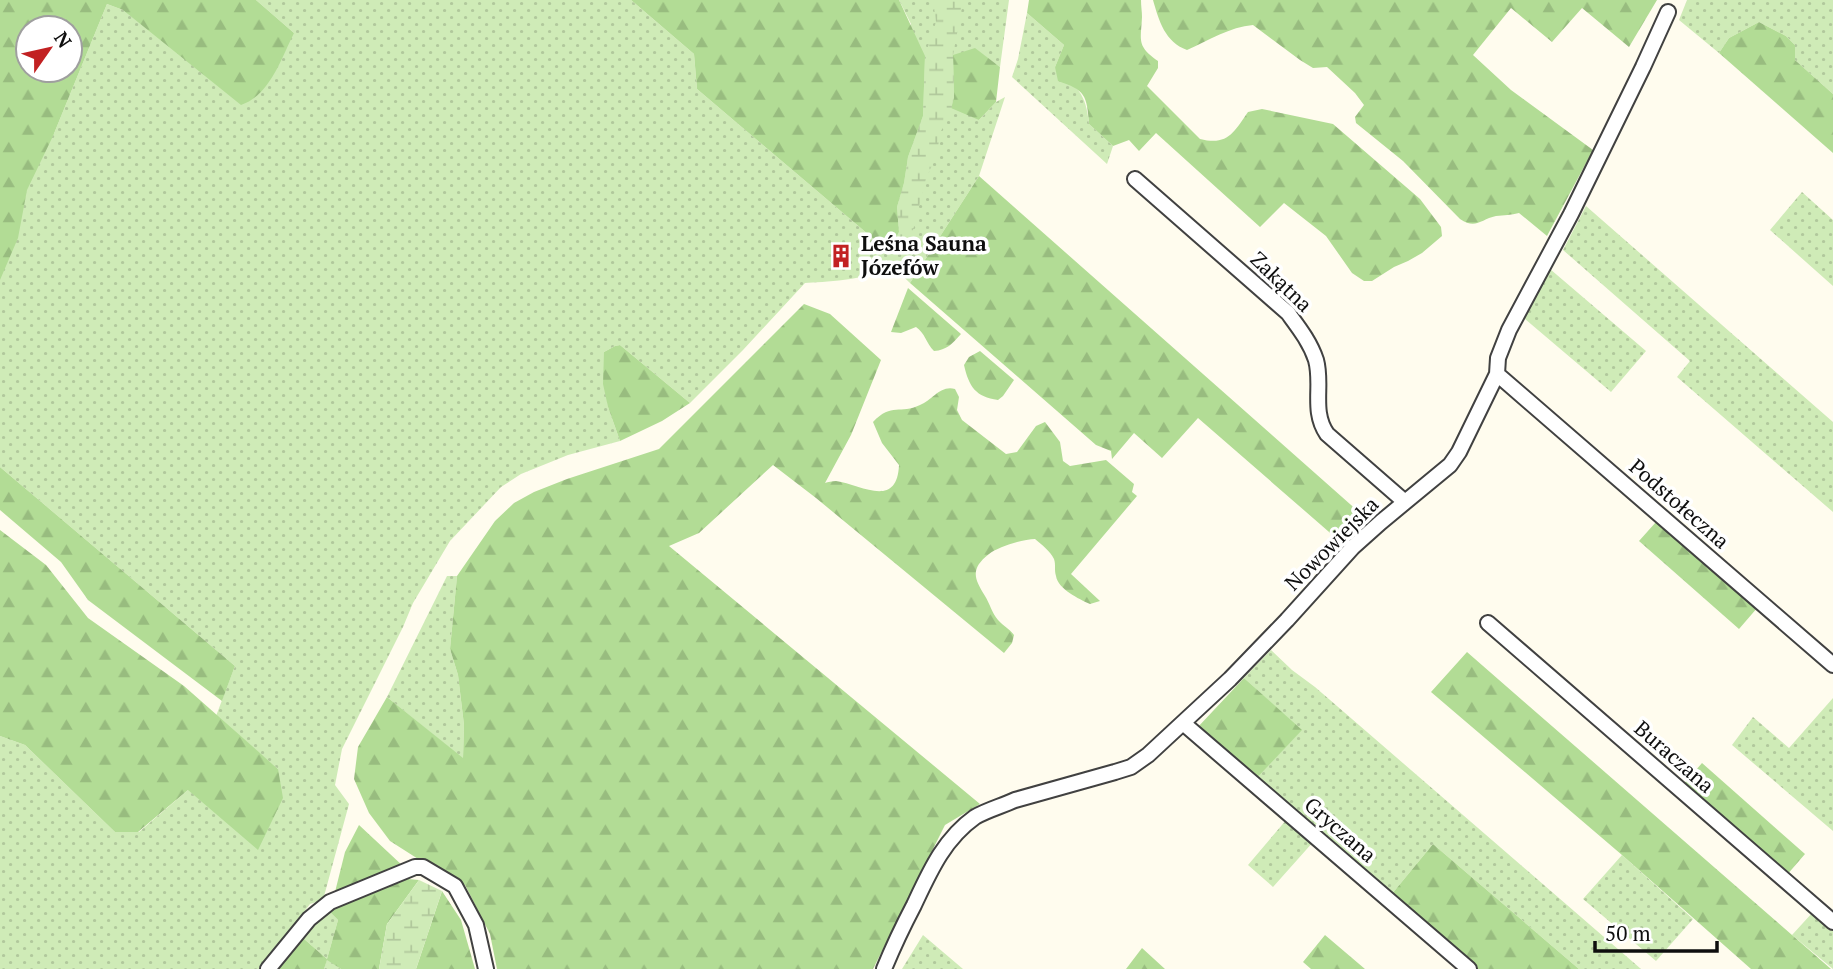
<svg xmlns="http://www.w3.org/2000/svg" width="1833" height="969" viewBox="0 0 1833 969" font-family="'PT Serif',serif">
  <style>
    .grass { fill: url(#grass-dots); fill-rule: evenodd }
    .forest { fill: url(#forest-firs); fill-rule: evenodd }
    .wetland { fill: url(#wetland-marsh) }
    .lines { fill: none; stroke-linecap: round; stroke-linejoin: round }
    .minor-casing { stroke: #414141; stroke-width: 18 }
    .minor { stroke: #fff; stroke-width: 14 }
    .labels { text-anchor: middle; stroke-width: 7; stroke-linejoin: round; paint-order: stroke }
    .poi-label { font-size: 21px; font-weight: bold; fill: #0e0e0e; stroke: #fff; text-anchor: start }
    .street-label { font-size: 21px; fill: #0e0e0e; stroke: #fff }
  </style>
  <defs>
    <pattern id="grass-dots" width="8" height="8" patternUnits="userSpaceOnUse" patternTransform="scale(1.75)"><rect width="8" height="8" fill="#cfebb7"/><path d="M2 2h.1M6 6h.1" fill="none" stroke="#b1c89c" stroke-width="1.8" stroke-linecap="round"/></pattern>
    <pattern id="forest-firs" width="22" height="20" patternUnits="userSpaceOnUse" patternTransform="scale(1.75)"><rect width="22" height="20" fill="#b2dc95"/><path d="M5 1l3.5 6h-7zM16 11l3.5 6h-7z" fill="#98bc7f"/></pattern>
    <pattern id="wetland-marsh" width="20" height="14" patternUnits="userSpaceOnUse" patternTransform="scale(1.75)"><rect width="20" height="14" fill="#cfebb7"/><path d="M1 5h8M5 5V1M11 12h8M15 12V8" fill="none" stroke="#b1c89c"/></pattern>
  </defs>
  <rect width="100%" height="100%" fill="#fffcee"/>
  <path class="grass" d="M 0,0 L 93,0 L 53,136 L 107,4 L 123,10 L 294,33 L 256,0 L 631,0 L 694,54 L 697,89 L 889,252 L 911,24 L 899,0 L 1009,0 L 1000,67 L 975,49 L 979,120 L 996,102 L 1005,97 L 979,176 L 910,283 L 886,260 C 885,262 882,267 880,269 C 869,280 822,282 805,283 L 743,350 L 690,403 L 620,345 L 615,346 L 604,352 L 608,407 L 620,441 L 568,455 L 521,474 L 501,487 L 450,541 L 413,603 L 403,627 L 342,749 L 335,785 L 349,804 L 323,900 L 310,904 L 260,969 L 0,969 L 0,736 L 25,745 L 115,832 L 139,832 L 188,790 L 278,769 L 216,716 L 235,666 L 0,467 ZM 28,28 L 70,28 L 70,70 L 28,70 Z
    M 1687,0 L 1833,0 L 1833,94 L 1795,60 L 1795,45 L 1786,36 L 1759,22 L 1729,38 L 1719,53 L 1679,20 Z
    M 1027,13 L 1064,45 L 1055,67 C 1077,88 1086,92 1089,124 L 1113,146 L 1107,164 L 1012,77 L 1018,59 Z
    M 1802,192 L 1833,220 L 1833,286 L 1770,230 Z
    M 1586,206 L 1833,422 L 1833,512 L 1677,377 L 1690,361 L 1563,250 Z
    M 1550,269 L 1646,351 L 1611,392 L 1525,319 L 1536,287 Z
    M 447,576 L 457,576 L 450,649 L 458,675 L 464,725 L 463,759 L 387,697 Z
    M 1271,650 L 1292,670 L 1315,687 L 1641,969 L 1579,969 L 1433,844 L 1391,895 L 1256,779 L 1301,730 L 1244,678 Z
    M 1833,698 L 1833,831 L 1732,745 L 1753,717 L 1789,748 Z
    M 1287,819 L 1314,841 L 1273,887 L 1248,865 Z
    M 1622,855 L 1693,919 L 1656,961 L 1583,899 Z
    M 327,909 L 338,920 L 327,959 L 341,969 L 324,969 L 327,959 L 303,938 L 317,917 Z
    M 1813,912 L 1833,930 L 1833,969 L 1792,935 Z
    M 923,935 L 963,969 L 902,969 Z"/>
  <path class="forest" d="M 0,0 L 256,0 L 294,33 C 281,59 270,95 241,105 L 123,10 L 107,4 L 53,136 L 27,190 L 18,238 L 0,280 ZM 70,28 L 70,70 L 28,70 L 28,28 Z
    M 631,0 L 899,0 L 925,56 L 923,116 L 908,157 L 904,183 L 897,207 L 899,232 L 889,252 L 697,89 L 694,54 Z
    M 1029,0 L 1141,0 C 1141,6 1142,12 1142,17 C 1141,40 1136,46 1158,61 L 1158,68 L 1147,86 L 1200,139 C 1228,146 1234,132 1248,112 L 1262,109 L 1333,124 L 1420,199 L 1441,227 L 1442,236 L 1422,253 L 1408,261 L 1394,267 L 1372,281 L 1364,281 L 1352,273 L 1326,236 L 1284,203 L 1260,227 L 1156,133 L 1139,151 L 1129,140 L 1113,146 L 1089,124 C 1087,95 1085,90 1058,81 L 1055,67 L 1064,45 L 1027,13 Z
    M 1153,0 L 1657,0 L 1629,47 L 1582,8 L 1552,42 L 1511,8 L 1473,55 L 1511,90 L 1593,150 L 1547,236 L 1519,213 C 1511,215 1504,215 1496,216 C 1481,219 1476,230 1460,219 L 1403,161 L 1356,123 L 1355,117 L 1364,105 L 1355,93 L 1327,67 L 1313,68 L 1300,60 L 1253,25 C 1230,27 1209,40 1187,50 C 1165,42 1159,21 1153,0 Z
    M 1759,22 L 1786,36 L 1795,45 L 1795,60 L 1833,94 L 1833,153 L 1719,53 L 1729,38 Z
    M 975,48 L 1000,67 L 996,102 L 979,120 L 951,108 L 954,97 L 953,55 Z
    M 979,176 L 1368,520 L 1344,545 L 1198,418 L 1162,458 L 1134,433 L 1112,459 L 1111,451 L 1096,445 L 910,283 Z
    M 908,288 L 961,334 C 952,344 947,350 934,351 C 926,343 925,333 916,327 L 901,333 L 891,332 Z
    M 804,304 L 830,314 L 881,360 L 851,435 L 825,483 C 828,482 832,481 836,481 C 860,484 897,510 899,465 L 882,443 L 873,422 C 892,402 900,415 920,405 C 933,400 940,385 955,389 L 959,397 L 957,410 L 962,420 L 1006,454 L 1017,452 L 1036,426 L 1045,422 L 1060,442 L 1063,461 L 1070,466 L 1106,460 L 1134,484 L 1132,492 L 1137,496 L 1071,574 L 1100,601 L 1090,604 C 1079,599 1058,589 1056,576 C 1054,570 1056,565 1054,559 C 1050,551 1042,545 1035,539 C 1023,539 998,547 989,554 C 970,569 974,578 985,596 C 990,604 992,613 998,620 C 1003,626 1010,629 1014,635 L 1012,643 L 1004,653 L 816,498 L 773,465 L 699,533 L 669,546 L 980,804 L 945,825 L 873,969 L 497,969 L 490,934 L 465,885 L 426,864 L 390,841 L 369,813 L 354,779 L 358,747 L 387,697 L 463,758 L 464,725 L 458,675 L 450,649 L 457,576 L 495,521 L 514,503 L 534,492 L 567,479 L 659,449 Z
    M 620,345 L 690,403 L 662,421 L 620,441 L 608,407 L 603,384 L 604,352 L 615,346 Z
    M 980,351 L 1014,380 L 1003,396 L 998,400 C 976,397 969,387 964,365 L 969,357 Z
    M 0,467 L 235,666 L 222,701 L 88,600 L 61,562 L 0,510 Z
    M 1656,522 L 1675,534 L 1679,542 L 1686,544 L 1758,607 L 1739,629 L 1639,541 Z
    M 0,530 L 46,565 L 88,618 L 184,686 L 278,769 L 283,798 L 258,850 L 188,790 L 138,832 L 115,832 L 25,745 L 0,736 Z
    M 1467,652 L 1792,935 L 1831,969 L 1751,969 L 1622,855 L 1431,692 Z
    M 1244,678 L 1302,730 L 1256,779 L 1197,728 Z
    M 1702,763 L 1805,854 L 1786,876 L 1682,786 Z
    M 359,825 L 404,867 L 334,896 L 345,852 Z
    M 1433,844 L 1579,969 L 1476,969 L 1391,895 Z
    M 408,879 L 419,880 L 387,924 L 379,969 L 341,969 L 327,960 L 324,969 L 279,969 L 303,938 L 327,959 L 338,920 L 327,909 Z
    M 442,891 L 461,920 L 475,969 L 416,969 Z
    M 1325,935 L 1365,969 L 1311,969 L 1303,962 Z
    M 1142,948 L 1165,969 L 1126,969 Z"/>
  <path class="wetland" d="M 933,0 L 962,0 L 963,2 L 953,55 L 954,97 L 950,114 L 940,133 L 937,154 L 926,179 L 911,238 L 905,254 L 889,252 L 899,232 L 897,207 L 904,183 L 908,157 L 923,116 L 925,56 L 936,22 Z
    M 419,880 L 442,891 L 416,969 L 379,969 L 387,924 Z"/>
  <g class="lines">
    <g class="minor-casing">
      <path id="minor" d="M 1135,179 L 1288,313 C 1299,328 1310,342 1316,360 C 1323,385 1311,411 1327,434 L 1405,502
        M 1497,374 L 1833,665
        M 1488,623 L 1833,922
        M 1183,723 L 1469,969
        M 268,969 L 309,919 L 330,902 L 415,867 L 423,867 L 455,886 L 476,925 L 486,969
        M 884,969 C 893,947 903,926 914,905 C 930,871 944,839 975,817 C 987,810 1002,806 1015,800 L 1115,772 L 1131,767 L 1148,755 L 1230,679 L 1287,620 L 1353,547 L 1381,522 L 1450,465 L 1459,452 L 1497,374 L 1498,358 L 1509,330 L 1571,214 L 1643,67 L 1668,12"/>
    </g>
    <use href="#minor" class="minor"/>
  </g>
  <defs>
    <g id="building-bare" transform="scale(1.89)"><path d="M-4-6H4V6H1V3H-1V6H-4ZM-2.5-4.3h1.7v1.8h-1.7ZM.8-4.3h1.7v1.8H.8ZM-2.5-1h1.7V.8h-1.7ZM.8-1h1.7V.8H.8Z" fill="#c22122" stroke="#fff" stroke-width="2.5" paint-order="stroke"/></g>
  </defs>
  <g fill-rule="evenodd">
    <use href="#building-bare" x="841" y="256"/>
  </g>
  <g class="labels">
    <g class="poi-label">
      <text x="861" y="251">Leśna Sauna<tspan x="861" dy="24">Józefów</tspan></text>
    </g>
    <g class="street-label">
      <text transform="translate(1281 282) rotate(44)" y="7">Zakątna</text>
      <text transform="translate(1679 504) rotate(41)" y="7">Podstołeczna</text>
      <text transform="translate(1332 544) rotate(-45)" y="7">Nowowiejska</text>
      <text transform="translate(1674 757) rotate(41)" y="7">Buraczana</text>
      <text transform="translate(1340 830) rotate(41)" y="7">Gryczana</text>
    </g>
  </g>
  <g transform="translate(49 49) rotate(56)"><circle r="33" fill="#ffffff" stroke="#9f9f9f" stroke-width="2"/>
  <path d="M0-5L12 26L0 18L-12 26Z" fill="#c22122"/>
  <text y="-10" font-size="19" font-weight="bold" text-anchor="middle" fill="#0e0e0e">N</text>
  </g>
  <path d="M1595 941v10h122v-10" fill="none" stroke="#0e0e0e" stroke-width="3.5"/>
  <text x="1605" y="941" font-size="21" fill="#0e0e0e" stroke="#ffffff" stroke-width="5" paint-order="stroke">50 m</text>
</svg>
